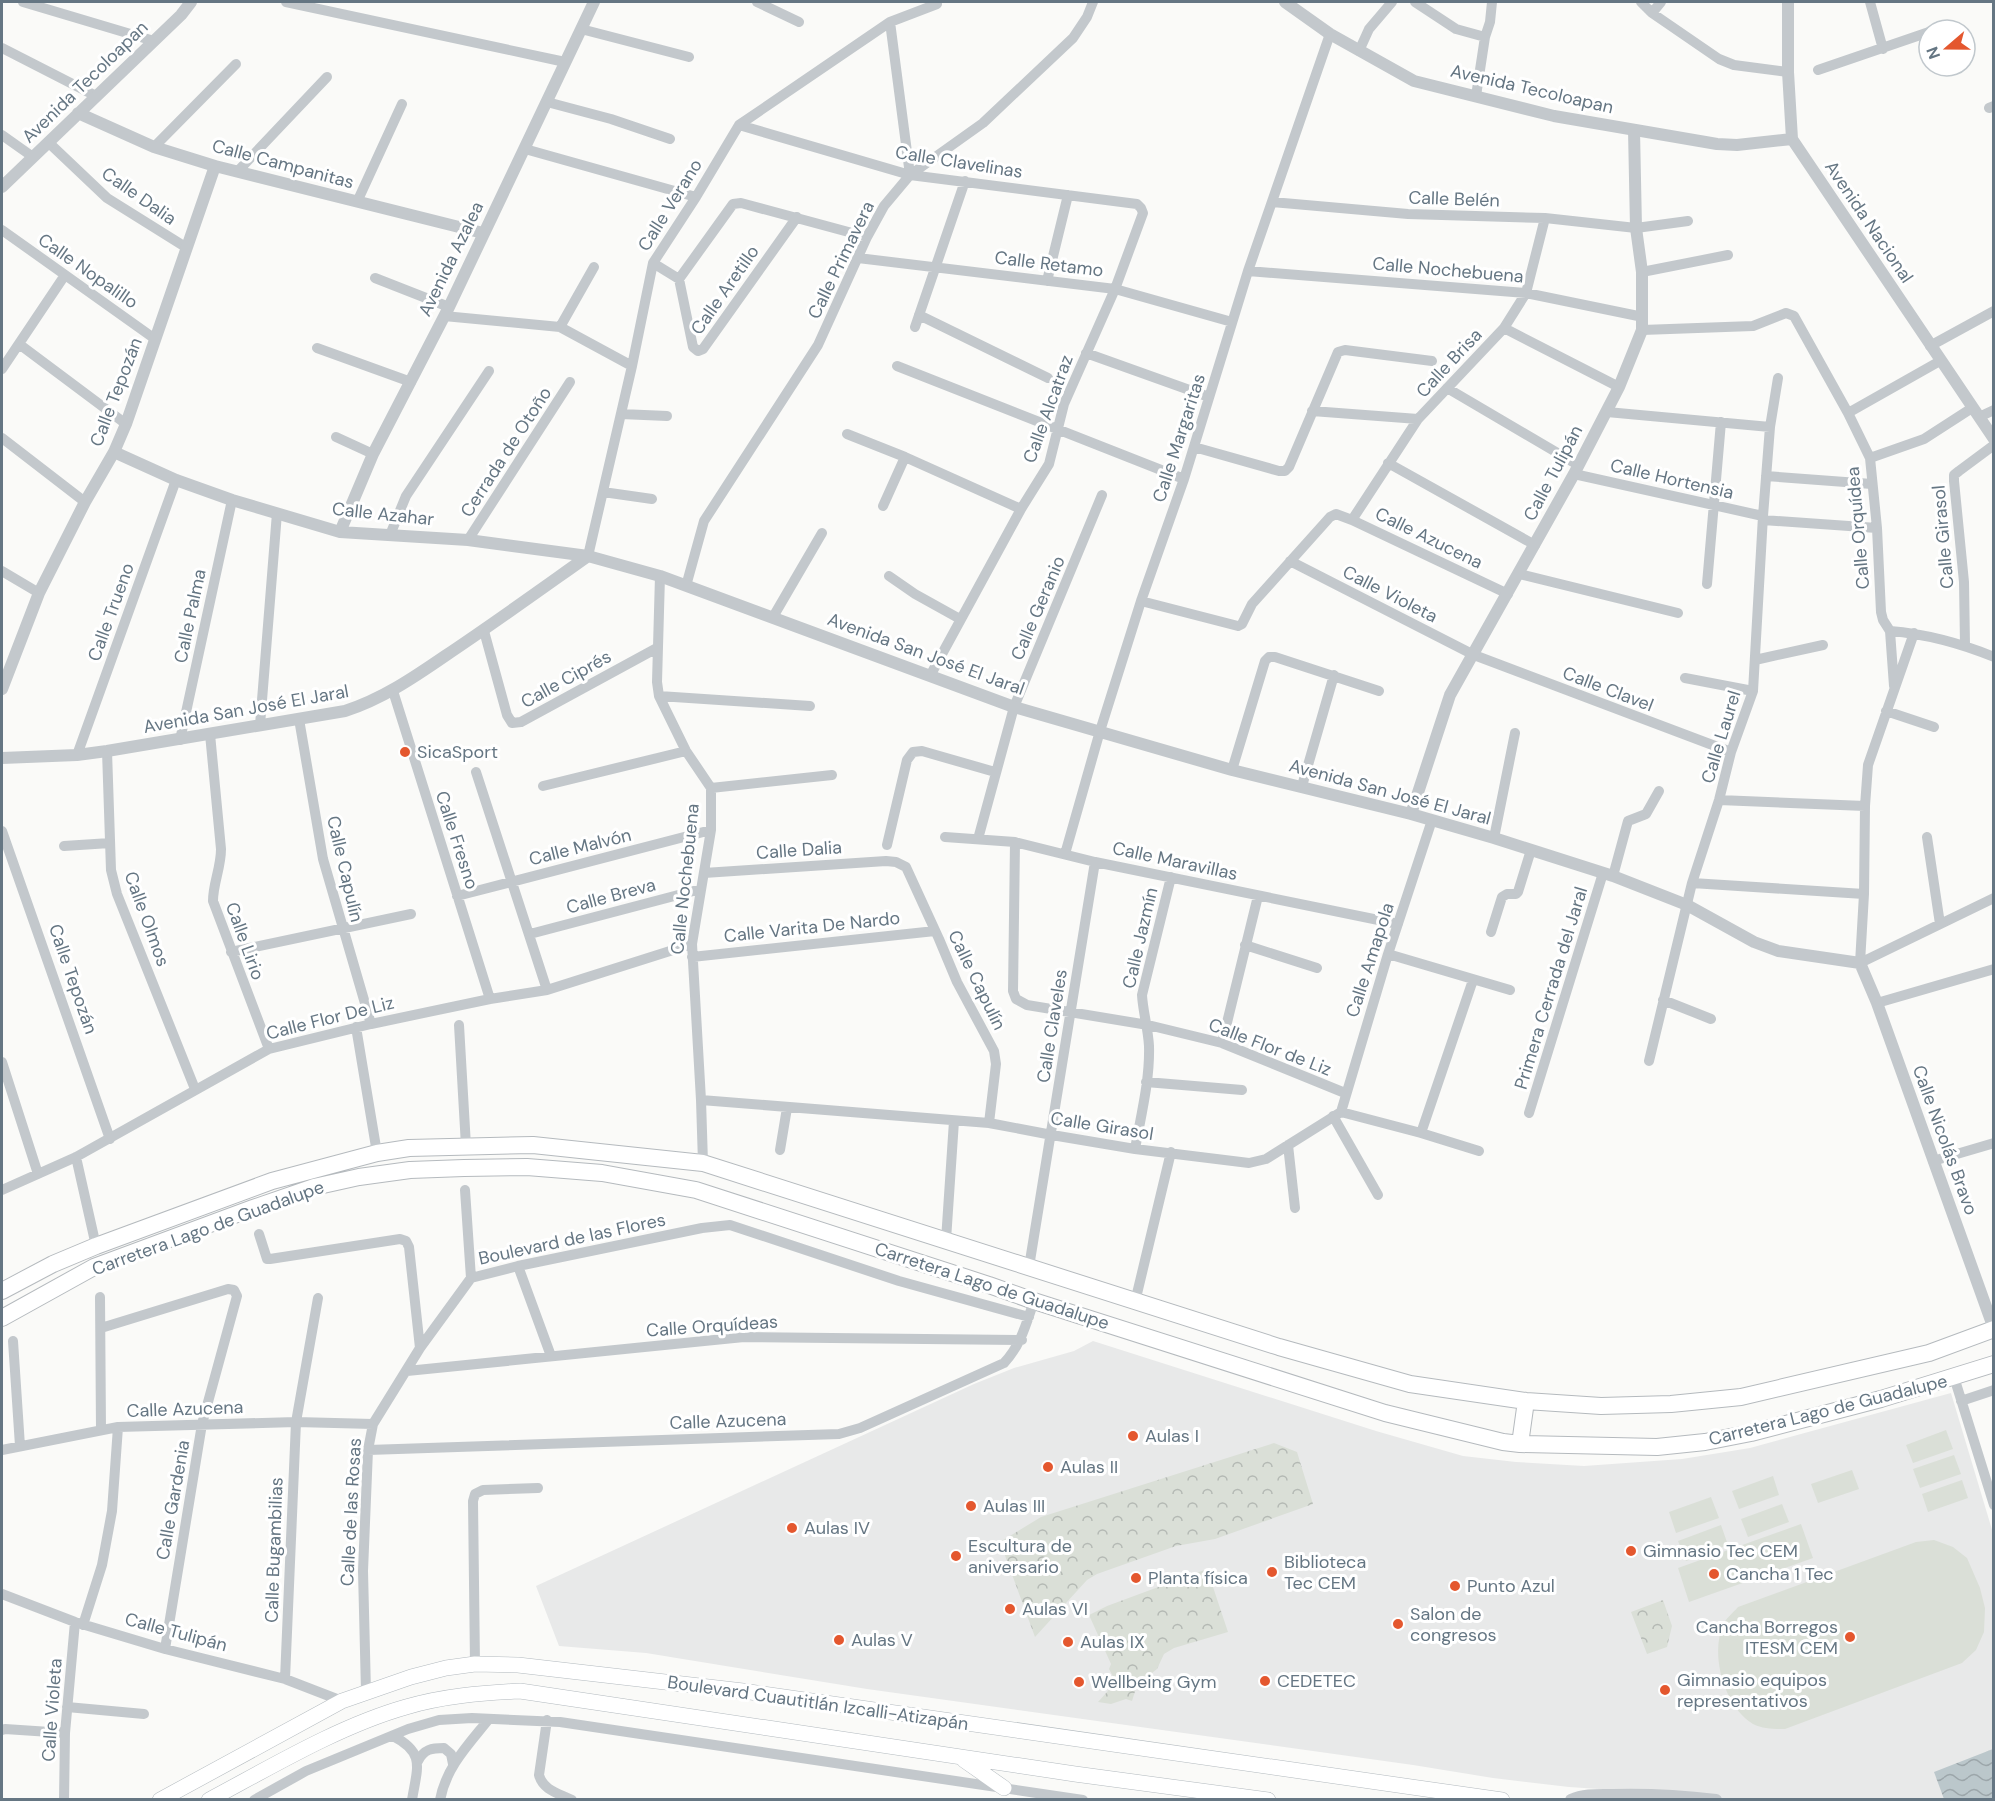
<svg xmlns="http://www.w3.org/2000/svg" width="1995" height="1801" viewBox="0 0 1995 1801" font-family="'DM Sans',sans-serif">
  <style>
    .built { fill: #e8e9e9 }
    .green { fill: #dadfd7 }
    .forest { fill: url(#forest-crowns) }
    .water { fill: url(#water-waves) }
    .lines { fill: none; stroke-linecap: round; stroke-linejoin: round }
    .secondary-casing { stroke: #b3babf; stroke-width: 16 }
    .primary-casing { stroke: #b5babe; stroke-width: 18 }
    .minor { stroke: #c3c8cc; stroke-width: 10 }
    .tertiary { stroke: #c3c8cc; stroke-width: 12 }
    .secondary { stroke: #fff; stroke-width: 15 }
    .primary { stroke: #fff; stroke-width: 16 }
    .poi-dot { fill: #e4572e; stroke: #fff; stroke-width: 2 }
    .labels { text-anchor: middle; stroke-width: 6; stroke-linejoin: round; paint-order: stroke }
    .street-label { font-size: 18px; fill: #657683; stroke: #fff }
    .poi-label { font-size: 18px; fill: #657683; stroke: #fff; text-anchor: start }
  </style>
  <defs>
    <pattern id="forest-crowns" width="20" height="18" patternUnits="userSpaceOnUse" patternTransform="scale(1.5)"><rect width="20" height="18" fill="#dadfd7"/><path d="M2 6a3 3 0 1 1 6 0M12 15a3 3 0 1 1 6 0" fill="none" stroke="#b4b9b4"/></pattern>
    <pattern id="water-waves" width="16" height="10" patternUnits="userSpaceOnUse" patternTransform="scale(1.5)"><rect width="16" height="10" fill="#bbc7cb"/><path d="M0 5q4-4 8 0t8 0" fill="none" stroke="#9ca6aa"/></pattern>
  </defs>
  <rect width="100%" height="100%" fill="#fafaf8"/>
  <path class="built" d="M 1093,1341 L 1376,1431 L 1463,1456 L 1516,1462 L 1584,1466 L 1682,1459 L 1750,1448 L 1951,1393 L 1993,1533 L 1993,1799 L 1728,1800 L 1704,1796 L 1569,1787 L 1493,1778 L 1413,1765 L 867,1689 L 646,1653 L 559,1646 L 536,1586 L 974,1384 L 1014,1368 L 1074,1351 Z"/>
  <path class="green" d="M 1946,1430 L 1953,1449 L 1913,1463 L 1906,1445 Z
    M 1954,1455 L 1961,1474 L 1920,1488 L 1913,1469 Z
    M 1852,1470 L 1859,1489 L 1818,1503 L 1811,1484 Z
    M 1773,1476 L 1779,1495 L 1739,1509 L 1732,1491 Z
    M 1962,1480 L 1968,1498 L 1928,1512 L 1922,1494 Z
    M 1711,1497 L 1719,1518 L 1676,1533 L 1669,1512 Z
    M 1782,1504 L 1789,1522 L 1748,1537 L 1741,1519 Z
    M 1801,1524 L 1813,1558 L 1689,1602 L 1678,1568 Z
    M 1721,1525 L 1728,1545 L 1686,1561 L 1678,1541 Z
    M 1934,1540 L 1953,1547 L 1967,1558 L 1980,1588 L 1985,1608 L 1984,1632 L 1976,1650 L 1962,1663 L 1785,1729 C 1774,1729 1763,1729 1753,1724 C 1724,1706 1710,1655 1723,1625 C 1726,1618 1733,1613 1738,1607 L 1916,1542 Z"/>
  <path class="forest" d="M 1274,1443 L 1297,1452 L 1313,1504 L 1215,1539 L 1176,1546 L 1097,1574 L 1087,1580 L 1035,1637 L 1000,1542 L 1041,1517 Z
    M 1207,1569 L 1228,1632 L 1174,1648 L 1164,1654 L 1157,1669 L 1137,1685 L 1132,1701 L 1126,1699 L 1111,1704 L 1098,1702 L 1116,1682 L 1109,1669 L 1111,1664 L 1089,1615 L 1107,1606 Z
    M 1663,1600 L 1672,1626 L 1667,1647 L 1647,1654 L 1631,1612 Z"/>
  <path class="water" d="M 1993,1749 L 1993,1799 L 1944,1799 L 1934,1772 Z"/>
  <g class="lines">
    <g class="secondary-casing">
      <path id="secondary" d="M 964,1760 L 1004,1788
        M 160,1800 L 342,1701 L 411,1677 L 446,1668 L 475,1664 L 518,1665 L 743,1691 L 1502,1800
        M 209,1800 C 271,1767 339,1726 406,1707 C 443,1696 481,1693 520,1691 L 1075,1774 L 1268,1800"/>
    </g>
    <g class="primary-casing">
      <path id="primary" d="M 2,1291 L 53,1264 L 96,1246 L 272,1181 L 377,1153 L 409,1148 L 533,1145 L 703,1163 L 1279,1347 L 1410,1384 L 1526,1401 L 1601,1406 L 1671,1404 L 1741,1397 L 1929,1353 L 1994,1329
        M 2,1318 L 94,1267 L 253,1208 L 314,1187 L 359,1177 L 410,1170 L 464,1168 L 527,1167 L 602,1173 L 696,1190 L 989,1285 L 1034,1301 L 1385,1413 L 1503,1442 L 1520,1444 L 1657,1447 L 1705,1442 L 1751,1433 L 1881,1399 L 1994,1364
        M 1520,1444 L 1526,1401"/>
    </g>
    <path class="minor" d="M 23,2 L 154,41
      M 286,2 L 565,62
      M 757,2 L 799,22
      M 1415,2 L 1456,29 L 1485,37
      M 1641,2 L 1652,13 L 1719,59 L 1734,65 L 1788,72
      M 1870,2 L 1883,49
      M 1652,13 L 1661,2
      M 890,22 L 910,175
      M 581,29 L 689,57
      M 2,48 L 96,96
      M 1359,51 L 1369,29 L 1392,2
      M 1818,70 L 1929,32
      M 1476,96 L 1485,37 L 1490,22 L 1492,2
      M 547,102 L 611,119 L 670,139
      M 1989,108 L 1994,106
      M 739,125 L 910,175 L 1137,204 L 1141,208 L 1143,213 L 1115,289 L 1064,404 L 1049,464 L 1021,509 L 930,676
      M 2,135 L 33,157
      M 48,142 L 107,198 L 187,248
      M 154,147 L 236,64
      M 525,149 L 696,197
      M 238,171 L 327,77
      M 357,202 L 402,104
      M 1272,202 L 1408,214 L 1545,218 L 1636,228 L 1688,221
      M 2,230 L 155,339
      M 858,258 L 1115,289 L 1232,322
      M 653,263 L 679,279 L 693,347 L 698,351 L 703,349 L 797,217
      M 1248,271 L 1526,293 L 1643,317
      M 1642,272 L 1728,255
      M 375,278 L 449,307
      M 679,279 L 733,204 L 741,203 L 867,237
      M 1047,281 L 1068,195
      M 919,315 L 1048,378
      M 444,316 L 560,327 L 632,366
      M 560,327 L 594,267
      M 915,327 L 965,181
      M 1504,328 L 1619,387
      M 1642,330 L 1753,326 L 1786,313 L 1794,316 L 1848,413 L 1870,458 L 1877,528 L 1881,612 L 1883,620 L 1890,631 L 1894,686
      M 19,344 L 126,424
      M 1930,346 L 1994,311
      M 317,348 L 411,382
      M 1086,353 L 1209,397
      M 897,366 L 1184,479
      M 2,369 L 65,275
      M 1447,388 L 1578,465
      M 1312,411 L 1418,419
      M 1607,412 L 1770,427
      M 1848,413 L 1940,361
      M 621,414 L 667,416
      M 1979,417 L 1994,410
      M 847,434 L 905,457 L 1021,509
      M 336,437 L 373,454
      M 2,438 L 85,502
      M 1194,447 L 1279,471 L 1285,471 L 1289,467 L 1338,352 L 1345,350 L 1432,361
      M 1870,458 L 1924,439 L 1972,408
      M 1388,463 L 1535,545
      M 1574,474 L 1763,516
      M 1766,476 L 1872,484
      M 603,492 L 652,499
      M 883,506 L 905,457
      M 1352,520 L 1418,419 L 1504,328 L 1526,293 L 1545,218
      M 1763,520 L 1877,528
      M 390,535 L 406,496 L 489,371
      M 468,540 L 570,382
      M 588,556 L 632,366 L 653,263 L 696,197 L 739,125 L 890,22 L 937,4
      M 1290,561 L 1474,655 L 1731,752
      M 2,571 L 39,593
      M 1519,574 L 1678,613
      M 660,576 L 657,682 L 659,696 L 686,751 L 711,788 L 711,830 L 692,944 L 701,1100 L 703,1163
      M 889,576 L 915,594 L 960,619
      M 1707,584 L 1721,422
      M 686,586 L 704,521 L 818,345 L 867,237 L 884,206 L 910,175 L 983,123 L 1073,38 L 1087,17 L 1093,2
      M 1141,601 L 1238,626 L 1242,624 L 1252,604 L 1330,517 L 1336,514 L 1352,520 L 1508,594
      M 773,617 L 822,533
      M 484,631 L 507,715 L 512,723 L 521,722 L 657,648
      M 1890,631 C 1926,634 1960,643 1994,657
      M 1914,633 L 1868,765 L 1865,806 L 1864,894 L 1860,963 L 1994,898
      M 1965,645 L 1964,582 L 1954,481 L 1954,475 L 1959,471 L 1994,445
      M 1755,660 L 1823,645
      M 1685,678 L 1753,691
      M 393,691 L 490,999
      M 659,696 L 810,706
      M 1886,711 L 1934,727
      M 299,719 L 323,859 L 371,1024
      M 260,725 L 277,513
      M 210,734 L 221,849 C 221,868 213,883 213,901 L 269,1049
      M 180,740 L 232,500
      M 107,751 L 111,870 L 117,894 L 195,1089
      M 77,755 L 176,480
      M 1232,770 L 1265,661 L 1269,657 L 1275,657 L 1379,691
      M 476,772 L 547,990
      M 543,786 L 686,751
      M 1302,786 L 1334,675
      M 711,788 L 832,775
      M 1719,800 L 1865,806
      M 2,831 L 110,1139
      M 945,837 L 1015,842 L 1095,862 L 1398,924
      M 1927,837 L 1940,924
      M 1494,838 L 1515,733
      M 978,839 L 1014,707 L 1102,495
      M 1015,842 L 1013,991 L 1016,999 L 1027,1005 L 1148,1025 L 1222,1043 L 1345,1093
      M 887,845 L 907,760 L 913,752 L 922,751 L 995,772
      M 64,846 L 110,843
      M 1065,854 L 1100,731 L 1141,601 L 1184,479 L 1248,271 L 1330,34
      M 704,873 L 886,861 L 896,862 L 906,867 L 939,939 L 957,982 L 994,1051 L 996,1064 L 989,1123
      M 1613,876 L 1628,821 L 1646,814 L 1659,791
      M 1692,883 L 1864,894
      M 457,896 L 711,830
      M 1491,932 L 1502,897 L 1507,894 L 1516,894 L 1518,892 L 1531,850
      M 530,934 L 701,889
      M 1245,945 L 1317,968
      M 231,952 L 411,914
      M 1388,954 L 1510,990
      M 692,957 L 935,931
      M 1663,1000 L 1711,1019
      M 1877,1003 L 1994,969
      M 459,1025 L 466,1146
      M 356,1027 L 377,1153
      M 1222,1043 L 1258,896
      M 1649,1061 L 1692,883 L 1719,800 L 1731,752 L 1753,691 L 1763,516 L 1770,427 L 1778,378
      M 2,1062 L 38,1174
      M 1146,1082 L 1242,1090
      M 701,1100 L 989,1123 L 1052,1135 L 1135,1149 L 1249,1163 L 1266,1159 L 1341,1112 L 1421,1133 L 1479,1151
      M 1341,1112 L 1388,954 L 1432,820
      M 1529,1113 L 1603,873
      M 1333,1116 L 1378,1195
      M 1421,1133 L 1473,980
      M 1288,1145 L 1295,1208
      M 1135,1149 C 1141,1115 1150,1080 1149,1046 C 1148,1028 1143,1012 1142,995 L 1171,877
      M 780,1150 L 787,1108
      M 76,1157 L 96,1246
      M 1933,1161 L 1994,1143
      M 2,1190 L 76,1157 L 269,1049 L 371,1024 L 490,999 L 547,990 L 692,944
      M 465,1190 L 471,1278
      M 259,1234 L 267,1259 L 270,1259 L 400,1239 L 406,1241 L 409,1247 L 420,1348
      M 946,1240 L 954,1121
      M 518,1266 L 551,1356
      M 1029,1267 L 1095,862
      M 100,1297 L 101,1430
      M 1135,1302 L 1171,1152
      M 101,1328 L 228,1289 L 234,1290 L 237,1296 L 202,1424 L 165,1649
      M 13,1341 L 20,1446
      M 407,1371 L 744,1337 L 1022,1340
      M 1954,1377 L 1994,1505
      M 1961,1401 L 1994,1390
      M 2,1450 L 118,1427 L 296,1422 L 373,1424
      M 368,1450 L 839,1434 L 860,1428 L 1004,1363 C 1021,1345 1026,1324 1034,1301
      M 2,1594 L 75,1622 L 165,1649 L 285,1679 L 342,1701
      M 83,1625 L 102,1565 L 112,1511 L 118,1427
      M 475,1664 L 473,1501 L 475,1494 L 483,1490 L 538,1488
      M 285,1679 L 296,1422 L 318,1298
      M 366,1692 L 363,1571 L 368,1450 L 373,1424 L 420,1348 L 471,1278 L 518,1266 L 702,1228 L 730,1225 L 899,1281 L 1029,1317
      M 67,1707 L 144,1714
      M 547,1720 L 539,1775 C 543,1790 558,1793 572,1800
      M 2,1730 L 5,1729 L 65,1733
      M 393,1736 C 426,1753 417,1768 412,1800
      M 418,1761 C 424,1749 432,1748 444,1748 L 451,1754 L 453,1764
      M 64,1800 L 65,1733 L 75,1622
      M 254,1800 L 306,1771 L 408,1729 L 439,1720 L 472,1718 L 560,1722 L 1083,1800
      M 440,1800 C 446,1767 469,1744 489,1719"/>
    <path class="tertiary" d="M 1285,2 L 1330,34 L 1414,81 L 1554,116 L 1717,144 L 1737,145 L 1792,139
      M 1788,2 L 1788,72 L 1792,139 L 1994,439
      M 78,113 L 154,147 L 215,166 L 483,233
      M 2,187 L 181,15 L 191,2
      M 114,452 L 176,480 L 232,500 L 340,532 L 468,540 L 588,556 L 660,576 L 1014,707 L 1232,770 L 1411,814 L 1494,838 L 1613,876 L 1687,905 L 1754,942 L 1778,951 L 1860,963 L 1877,1003 L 1994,1329
      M 340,532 L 373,454 L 449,307 L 594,2
      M 2,689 L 39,593 L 85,502 L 114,452 L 126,424 L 215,166
      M 2,758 L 77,755 L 107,751 L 345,711 C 382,699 413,678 445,656 C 493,624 540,590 588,556
      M 1411,814 L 1450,695 L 1574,474 L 1619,387 L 1642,330 L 1642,272 L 1636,228 L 1634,130
      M 1571,1800 C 1584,1794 1598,1795 1613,1795 C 1648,1794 1682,1796 1716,1800"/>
    <use href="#secondary" class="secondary"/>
    <use href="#primary" class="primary"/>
  </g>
  <g class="poi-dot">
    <circle cx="405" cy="752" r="6"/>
    <circle cx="1133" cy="1436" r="6"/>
    <circle cx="1048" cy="1467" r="6"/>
    <circle cx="971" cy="1506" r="6"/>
    <circle cx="792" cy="1528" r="6"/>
    <circle cx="1631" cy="1551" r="6"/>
    <circle cx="956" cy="1556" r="6"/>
    <circle cx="1272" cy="1572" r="6"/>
    <circle cx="1714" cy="1574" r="6"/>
    <circle cx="1136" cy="1578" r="6"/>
    <circle cx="1455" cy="1586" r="6"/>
    <circle cx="1010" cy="1609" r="6"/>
    <circle cx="1398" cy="1624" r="6"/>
    <circle cx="1850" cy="1637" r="6"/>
    <circle cx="839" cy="1640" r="6"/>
    <circle cx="1068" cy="1642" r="6"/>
    <circle cx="1265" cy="1681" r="6"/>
    <circle cx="1079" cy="1682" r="6"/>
    <circle cx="1665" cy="1690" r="6"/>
  </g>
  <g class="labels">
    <g class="street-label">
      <text transform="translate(85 82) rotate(-44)" y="6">Avenida Tecoloapan</text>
      <text transform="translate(1532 89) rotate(13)" y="6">Avenida Tecoloapan</text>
      <text transform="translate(959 162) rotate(9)" y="6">Calle Clavelinas</text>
      <text transform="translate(283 164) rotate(15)" y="6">Calle Campanitas</text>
      <text transform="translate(139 196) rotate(35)" y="6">Calle Dalia</text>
      <text transform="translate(1454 199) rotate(2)" y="6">Calle Belén</text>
      <text transform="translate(670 205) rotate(-58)" y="6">Calle Verano</text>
      <text transform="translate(1869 222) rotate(56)" y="6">Avenida Nacional</text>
      <text transform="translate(451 259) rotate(-64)" y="6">Avenida Azalea</text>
      <text transform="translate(841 260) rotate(-64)" y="6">Calle Primavera</text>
      <text transform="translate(1049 264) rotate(7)" y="6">Calle Retamo</text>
      <text transform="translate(1448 270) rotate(5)" y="6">Calle Nochebuena</text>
      <text transform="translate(88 271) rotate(35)" y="6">Calle Nopalillo</text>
      <text transform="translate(725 290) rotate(-55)" y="6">Calle Aretillo</text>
      <text transform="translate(1449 363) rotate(-47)" y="6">Calle Brisa</text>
      <text transform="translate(116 392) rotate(-69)" y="6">Calle Tepozán</text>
      <text transform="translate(1048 409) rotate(-70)" y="6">Calle Alcatraz</text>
      <text transform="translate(1179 438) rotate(-72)" y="6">Calle Margaritas</text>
      <text transform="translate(506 452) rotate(-57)" y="6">Cerrada de Otoño</text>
      <text transform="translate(1553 473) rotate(-62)" y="6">Calle Tulipán</text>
      <text transform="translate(1672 479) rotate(13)" y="6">Calle Hortensia</text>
      <text transform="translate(383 514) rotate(6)" y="6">Calle Azahar</text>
      <text transform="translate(1858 528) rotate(-95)" y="6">Calle Orquídea</text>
      <text transform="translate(1943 537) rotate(-95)" y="6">Calle Girasol</text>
      <text transform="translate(1429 538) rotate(26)" y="6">Calle Azucena</text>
      <text transform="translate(1390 594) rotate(27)" y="6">Calle Violeta</text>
      <text transform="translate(1038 608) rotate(-67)" y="6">Calle Geranio</text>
      <text transform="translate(111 612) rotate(-70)" y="6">Calle Trueno</text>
      <text transform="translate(190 616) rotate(-78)" y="6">Calle Palma</text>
      <text transform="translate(926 654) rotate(20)" y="6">Avenida San José El Jaral</text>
      <text transform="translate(566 679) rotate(-29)" y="6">Calle Ciprés</text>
      <text transform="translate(1608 689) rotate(21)" y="6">Calle Clavel</text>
      <text transform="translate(246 709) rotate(-10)" y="6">Avenida San José El Jaral</text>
      <text transform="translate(1721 737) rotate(-73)" y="6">Calle Laurel</text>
      <text transform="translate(1390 792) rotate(15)" y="6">Avenida San José El Jaral</text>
      <text transform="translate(457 840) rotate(72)" y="6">Calle Fresno</text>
      <text transform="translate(580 847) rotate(-14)" y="6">Calle Malvón</text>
      <text transform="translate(799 850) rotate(-4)" y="6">Calle Dalia</text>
      <text transform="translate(1175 861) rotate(12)" y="6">Calle Maravillas</text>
      <text transform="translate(345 869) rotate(77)" y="6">Calle Capulín</text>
      <text transform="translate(685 879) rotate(-84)" y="6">Calle Nochebuena</text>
      <text transform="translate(611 896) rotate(-15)" y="6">Calle Breva</text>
      <text transform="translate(147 919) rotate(70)" y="6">Calle Olmos</text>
      <text transform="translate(812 927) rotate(-6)" y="6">Calle Varita De Nardo</text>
      <text transform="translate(1140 938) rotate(-77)" y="6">Calle Jazmín</text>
      <text transform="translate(245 941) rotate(70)" y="6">Calle Lirio</text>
      <text transform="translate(1370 960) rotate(-72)" y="6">Calle Amapola</text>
      <text transform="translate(73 979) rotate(71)" y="6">Calle Tepozán</text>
      <text transform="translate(977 980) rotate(64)" y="6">Calle Capulín</text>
      <text transform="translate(1551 988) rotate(-73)" y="6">Primera Cerrada del Jaral</text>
      <text transform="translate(330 1018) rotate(-14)" y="6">Calle Flor De Liz</text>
      <text transform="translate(1052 1026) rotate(-81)" y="6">Calle Claveles</text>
      <text transform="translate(1270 1047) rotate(21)" y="6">Calle Flor de Liz</text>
      <text transform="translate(1102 1126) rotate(9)" y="6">Calle Girasol</text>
      <text transform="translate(1945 1140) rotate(70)" y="6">Calle Nicolás Bravo</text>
      <text transform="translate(208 1228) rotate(-20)" y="6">Carretera Lago de Guadalupe</text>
      <text transform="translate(572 1239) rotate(-12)" y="6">Boulevard de las Flores</text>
      <text transform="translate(992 1286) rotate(18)" y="6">Carretera Lago de Guadalupe</text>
      <text transform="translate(712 1326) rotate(-4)" y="6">Calle Orquídeas</text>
      <text transform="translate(185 1409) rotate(-2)" y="6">Calle Azucena</text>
      <text transform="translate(1828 1410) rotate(-14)" y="6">Carretera Lago de Guadalupe</text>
      <text transform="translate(728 1421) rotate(-2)" y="6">Calle Azucena</text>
      <text transform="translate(173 1500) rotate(-80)" y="6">Calle Gardenia</text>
      <text transform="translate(351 1512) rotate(-87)" y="6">Calle de las Rosas</text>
      <text transform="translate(274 1550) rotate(-88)" y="6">Calle Bugambilias</text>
      <text transform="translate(176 1632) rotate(15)" y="6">Calle Tulipán</text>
      <text transform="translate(818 1703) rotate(8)" y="6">Boulevard Cuautitlán Izcalli-Atizapán</text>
      <text transform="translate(52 1710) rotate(-86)" y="6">Calle Violeta</text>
    </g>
    <g class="poi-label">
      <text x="417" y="758">SicaSport</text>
      <text x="1145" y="1442">Aulas I</text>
      <text x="1060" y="1473">Aulas II</text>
      <text x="983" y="1512">Aulas III</text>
      <text x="804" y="1534">Aulas IV</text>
      <text x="968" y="1552">Escultura de<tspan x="968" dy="21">aniversario</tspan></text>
      <text x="1643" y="1557">Gimnasio Tec CEM</text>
      <text x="1284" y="1568">Biblioteca<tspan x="1284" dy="21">Tec CEM</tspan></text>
      <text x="1726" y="1580">Cancha 1 Tec</text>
      <text x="1148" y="1584">Planta física</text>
      <text x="1467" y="1592">Punto Azul</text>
      <text x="1022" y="1615">Aulas VI</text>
      <text x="1410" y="1620">Salon de<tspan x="1410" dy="21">congresos</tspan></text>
      <text x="1838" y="1633" text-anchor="end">Cancha Borregos<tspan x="1838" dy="21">ITESM CEM</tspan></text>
      <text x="851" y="1646">Aulas V</text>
      <text x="1080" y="1648">Aulas IX</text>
      <text x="1677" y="1686">Gimnasio equipos<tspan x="1677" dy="21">representativos</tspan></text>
      <text x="1277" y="1687">CEDETEC</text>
      <text x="1091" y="1688">Wellbeing Gym</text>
    </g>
  </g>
  <rect width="1995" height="1801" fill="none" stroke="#657683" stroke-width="6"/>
  <g transform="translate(1947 48) rotate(250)"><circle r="28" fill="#ffffff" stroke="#c1c8cd" stroke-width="1.5"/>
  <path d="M0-4.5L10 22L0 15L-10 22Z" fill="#e4572e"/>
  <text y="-9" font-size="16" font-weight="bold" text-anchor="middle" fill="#657683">N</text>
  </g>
</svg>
